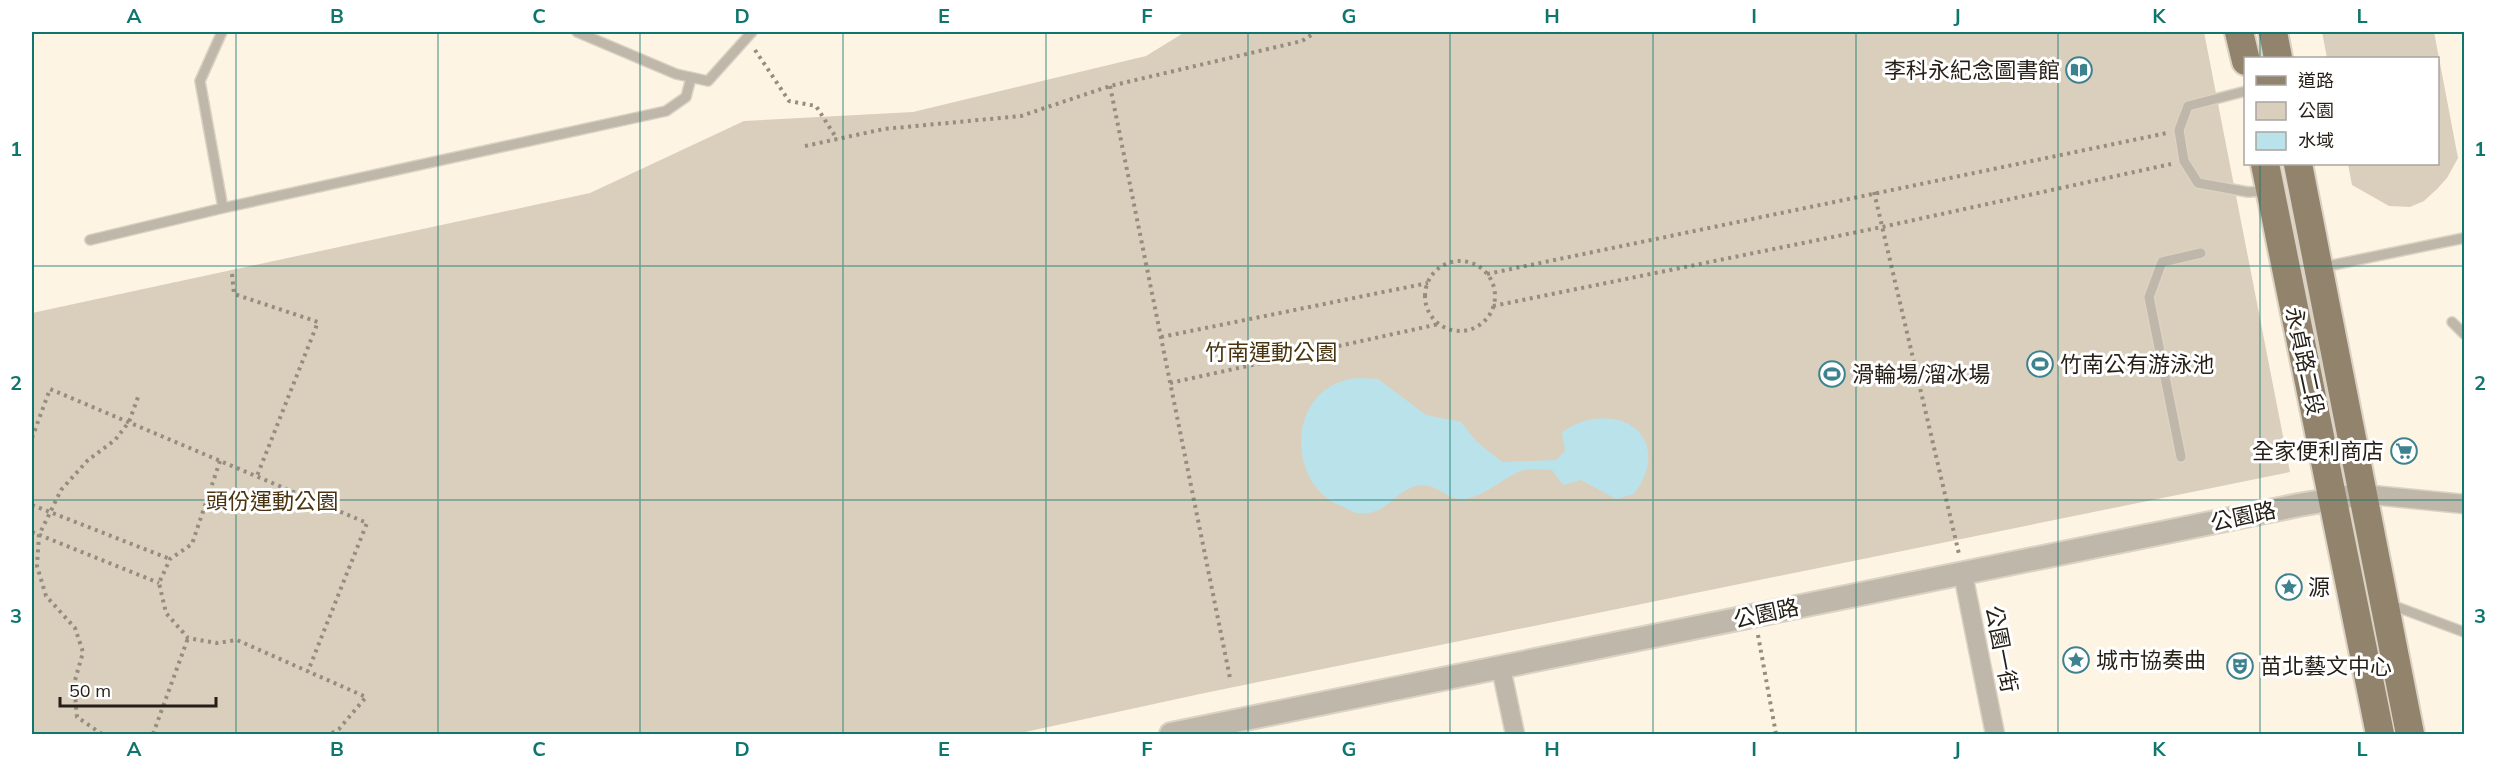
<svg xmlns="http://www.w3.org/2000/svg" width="2496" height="766" viewBox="0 0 2496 766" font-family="Mulish,'Noto Sans TC',sans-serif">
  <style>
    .green { fill: #dacfbc }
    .water { fill: #b9e2ea }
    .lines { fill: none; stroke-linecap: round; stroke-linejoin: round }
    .service-casing { stroke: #dbd2c3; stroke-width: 12 }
    .minor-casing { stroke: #dbd2c3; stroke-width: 21 }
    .tertiary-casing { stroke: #dbd2c3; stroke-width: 26 }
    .primary-casing { stroke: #dbd2c3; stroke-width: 32 }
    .path { stroke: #958d80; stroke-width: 4; stroke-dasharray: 3 4.5; stroke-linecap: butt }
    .service { stroke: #bfb7aa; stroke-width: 9 }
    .minor { stroke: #bfb7aa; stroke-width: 18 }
    .tertiary { stroke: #bfb7aa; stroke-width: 22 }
    .primary { stroke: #91836c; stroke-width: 28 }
    .grid { fill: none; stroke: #0f766e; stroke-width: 1.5; stroke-opacity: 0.55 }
    .labels { text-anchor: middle; stroke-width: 6; stroke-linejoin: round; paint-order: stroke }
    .poi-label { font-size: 22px; fill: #251f16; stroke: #fff; text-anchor: start }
    .park-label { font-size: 22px; fill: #49340f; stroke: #fff }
    .street-label { font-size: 22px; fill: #251f16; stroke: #fff }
    .neatline { fill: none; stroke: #0f766e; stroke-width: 2 }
    .grid-label { font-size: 20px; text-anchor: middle; font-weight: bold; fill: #0f766e }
  </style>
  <rect width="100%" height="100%" fill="#fef4e4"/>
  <path class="green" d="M 1185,32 L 2204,32 L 2290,472 L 1200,694 L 1016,734 L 32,734 L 32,313 L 590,193 L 744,121 L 913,112 L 1146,56 Z
    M 2322,32 L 2434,32 L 2458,158 L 2447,178 L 2437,189 L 2424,201 L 2410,207 L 2389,206 L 2352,185 L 2348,164 L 2438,164 L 2438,58 L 2327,58 Z"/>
  <path class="water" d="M 1378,379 L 1426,415 L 1461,422 L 1476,441 L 1502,462 L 1556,460 L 1565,451 L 1562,432 C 1615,396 1677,436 1634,494 L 1616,499 L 1581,480 L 1563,485 L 1552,470 C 1543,470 1529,468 1521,471 C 1501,479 1486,496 1464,499 C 1446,501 1436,479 1413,487 C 1392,494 1387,516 1357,513 C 1352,512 1346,508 1341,506 C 1287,484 1287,395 1346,380 C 1356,377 1368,379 1378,379 Z"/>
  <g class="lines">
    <g class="service-casing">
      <path id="service" d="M 222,32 L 200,81 L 223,208 L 666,111 L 686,97 L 691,78
        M 577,32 L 676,74 L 708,81 L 752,32
        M 2246,91 L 2188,106 L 2179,130 L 2184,161 L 2198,183 L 2248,192 L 2268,191
        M 90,240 L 223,208
        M 2323,267 L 2464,238
        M 2452,322 L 2464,334
        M 2181,457 L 2149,297 L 2162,262 L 2201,253
        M 2389,604 L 2464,632"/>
    </g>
    <g class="minor-casing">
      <path id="minor" d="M 2362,494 L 2464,504
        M 1963,574 L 1995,734
        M 1501,668 L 1515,734"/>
    </g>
    <g class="tertiary-casing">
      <path id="tertiary" d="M 1171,734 L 2299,505 L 2362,494"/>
    </g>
    <g class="primary-casing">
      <path id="primary" d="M 2239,32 L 2246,61
        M 2273,32 L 2278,58
        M 2265,164 L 2380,734
        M 2298,164 L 2410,734"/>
    </g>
    <path class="path" d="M 755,50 L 789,101 L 816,106 L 837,139
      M 1110,86 L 1230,678
      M 805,146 L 884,129 L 1021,116 L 1110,86 L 1302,41 L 1316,32
      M 1874,192 L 1959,554
      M1425 296a35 35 0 1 1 70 0a35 35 0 1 1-70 0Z
      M 232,274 L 234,294 L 318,322 L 257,476
      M 1487,274 L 2167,133
      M 1493,306 L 1882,227 L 2171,164
      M 1161,337 L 1428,283
      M 1170,383 L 1439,324
      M 32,438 L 50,389 L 367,523 L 308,671
      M 220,461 L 192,544 L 170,559 L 159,583 L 166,613 L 188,638 L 217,643 L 237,640 L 366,697 L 339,729 L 330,734
      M 32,505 L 170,559
      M 32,532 L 159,583
      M 1758,635 L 1776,734
      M 102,734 L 77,717 L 74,684 L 83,652 L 75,628 L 46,596 L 37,566 L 39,535 L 61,490 L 88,460 L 115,440 L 129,422 L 138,397
      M 153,734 L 188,638"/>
    <use href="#service" class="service"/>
    <use href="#minor" class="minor"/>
    <use href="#tertiary" class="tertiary"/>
    <use href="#primary" class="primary"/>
  </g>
  <path class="grid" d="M 236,32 L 236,734M 438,32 L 438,734M 640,32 L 640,734M 843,32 L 843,734M 1046,32 L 1046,734M 1248,32 L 1248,734M 1450,32 L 1450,734M 1653,32 L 1653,734M 1856,32 L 1856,734M 2058,32 L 2058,734M 2260,32 L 2260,58M 2260,164 L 2260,734M 32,266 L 2464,266M 32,500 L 2464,500"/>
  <defs>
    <g id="library-ring" transform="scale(1.35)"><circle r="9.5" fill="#fff" stroke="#3d828e" stroke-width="1.5"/><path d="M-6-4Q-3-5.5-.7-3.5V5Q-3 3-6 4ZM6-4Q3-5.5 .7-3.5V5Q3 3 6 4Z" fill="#3d828e"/></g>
    <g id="stadium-ring" transform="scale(1.35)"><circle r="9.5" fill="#fff" stroke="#3d828e" stroke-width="1.5"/><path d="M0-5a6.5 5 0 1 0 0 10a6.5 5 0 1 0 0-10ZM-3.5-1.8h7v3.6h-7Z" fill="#3d828e"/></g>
    <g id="supermarket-ring" transform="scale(1.35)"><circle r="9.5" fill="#fff" stroke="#3d828e" stroke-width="1.5"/><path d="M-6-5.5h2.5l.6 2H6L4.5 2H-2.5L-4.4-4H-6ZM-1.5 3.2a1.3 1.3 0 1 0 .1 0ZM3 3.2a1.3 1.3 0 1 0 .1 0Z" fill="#3d828e"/></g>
    <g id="sight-ring" transform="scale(1.35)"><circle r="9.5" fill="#fff" stroke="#3d828e" stroke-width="1.5"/><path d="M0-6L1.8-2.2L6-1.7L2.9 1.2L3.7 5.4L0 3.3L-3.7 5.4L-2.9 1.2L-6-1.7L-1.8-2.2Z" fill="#3d828e"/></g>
    <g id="theatre-ring" transform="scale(1.35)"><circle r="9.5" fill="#fff" stroke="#3d828e" stroke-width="1.5"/><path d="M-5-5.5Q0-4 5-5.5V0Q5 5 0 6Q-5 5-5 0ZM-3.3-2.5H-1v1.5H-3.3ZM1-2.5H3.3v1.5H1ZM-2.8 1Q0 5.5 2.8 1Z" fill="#3d828e"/></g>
  </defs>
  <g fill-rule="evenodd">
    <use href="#library-ring" x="2079" y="70"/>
    <use href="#stadium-ring" x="2040" y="364"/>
    <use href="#stadium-ring" x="1832" y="374"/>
    <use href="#supermarket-ring" x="2404" y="451"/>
    <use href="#sight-ring" x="2289" y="587"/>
    <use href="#sight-ring" x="2076" y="660"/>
    <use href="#theatre-ring" x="2240" y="666"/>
  </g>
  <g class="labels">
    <g class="poi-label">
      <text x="2060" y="78" text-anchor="end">李科永紀念圖書館</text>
      <text x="2060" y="372">竹南公有游泳池</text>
      <text x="1852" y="382">滑輪場/溜冰場</text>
      <text x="2384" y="459" text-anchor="end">全家便利商店</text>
      <text x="2308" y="595">源</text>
      <text x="2096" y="668">城市協奏曲</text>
      <text x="2260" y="674">苗北藝文中心</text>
    </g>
    <g class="park-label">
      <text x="1271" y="360">竹南運動公園</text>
      <text x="272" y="509">頭份運動公園</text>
    </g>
    <g class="street-label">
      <text transform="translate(2305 361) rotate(78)" y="8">永貞路二段</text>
      <text transform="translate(2243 516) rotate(-12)" y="8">公園路</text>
      <text transform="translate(1766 613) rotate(-12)" y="8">公園路</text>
      <text transform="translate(2002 649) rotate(79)" y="8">公園一街</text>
    </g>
  </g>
  <rect width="2496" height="766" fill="none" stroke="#ffffff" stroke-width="66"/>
  <rect x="2244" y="57" width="195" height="108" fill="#ffffff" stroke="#a8a5a2" stroke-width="1.5"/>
  <rect x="2256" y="76" width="30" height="9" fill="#91836c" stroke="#a8a5a2" stroke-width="1.5"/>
  <text x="2298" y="87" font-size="18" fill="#251f16">道路</text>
  <rect x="2256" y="102" width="30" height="18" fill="#dacfbc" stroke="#a8a5a2" stroke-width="1.5"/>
  <text x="2298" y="117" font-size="18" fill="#251f16">公園</text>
  <rect x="2256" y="132" width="30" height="18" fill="#b9e2ea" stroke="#a8a5a2" stroke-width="1.5"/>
  <text x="2298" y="147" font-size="18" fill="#251f16">水域</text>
  <path d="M60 697v9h156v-9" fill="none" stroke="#251f16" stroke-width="3"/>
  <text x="69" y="697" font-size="18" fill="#251f16" stroke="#ffffff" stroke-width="4.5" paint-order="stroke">50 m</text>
  <rect x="33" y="33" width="2430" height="700" class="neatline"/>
  <g class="grid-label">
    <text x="134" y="23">A</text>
    <text x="337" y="23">B</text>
    <text x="539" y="23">C</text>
    <text x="742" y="23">D</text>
    <text x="944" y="23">E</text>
    <text x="1147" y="23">F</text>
    <text x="1349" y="23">G</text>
    <text x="1552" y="23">H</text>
    <text x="1754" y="23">I</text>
    <text x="1957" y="23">J</text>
    <text x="2159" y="23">K</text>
    <text x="2362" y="23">L</text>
    <text x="16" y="156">1</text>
    <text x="2480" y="156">1</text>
    <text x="16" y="390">2</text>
    <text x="2480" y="390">2</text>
    <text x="16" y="623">3</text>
    <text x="2480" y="623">3</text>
    <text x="134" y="756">A</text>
    <text x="337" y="756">B</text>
    <text x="539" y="756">C</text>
    <text x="742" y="756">D</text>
    <text x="944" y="756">E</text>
    <text x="1147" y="756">F</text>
    <text x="1349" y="756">G</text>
    <text x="1552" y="756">H</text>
    <text x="1754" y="756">I</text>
    <text x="1957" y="756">J</text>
    <text x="2159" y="756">K</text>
    <text x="2362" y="756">L</text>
  </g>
</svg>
